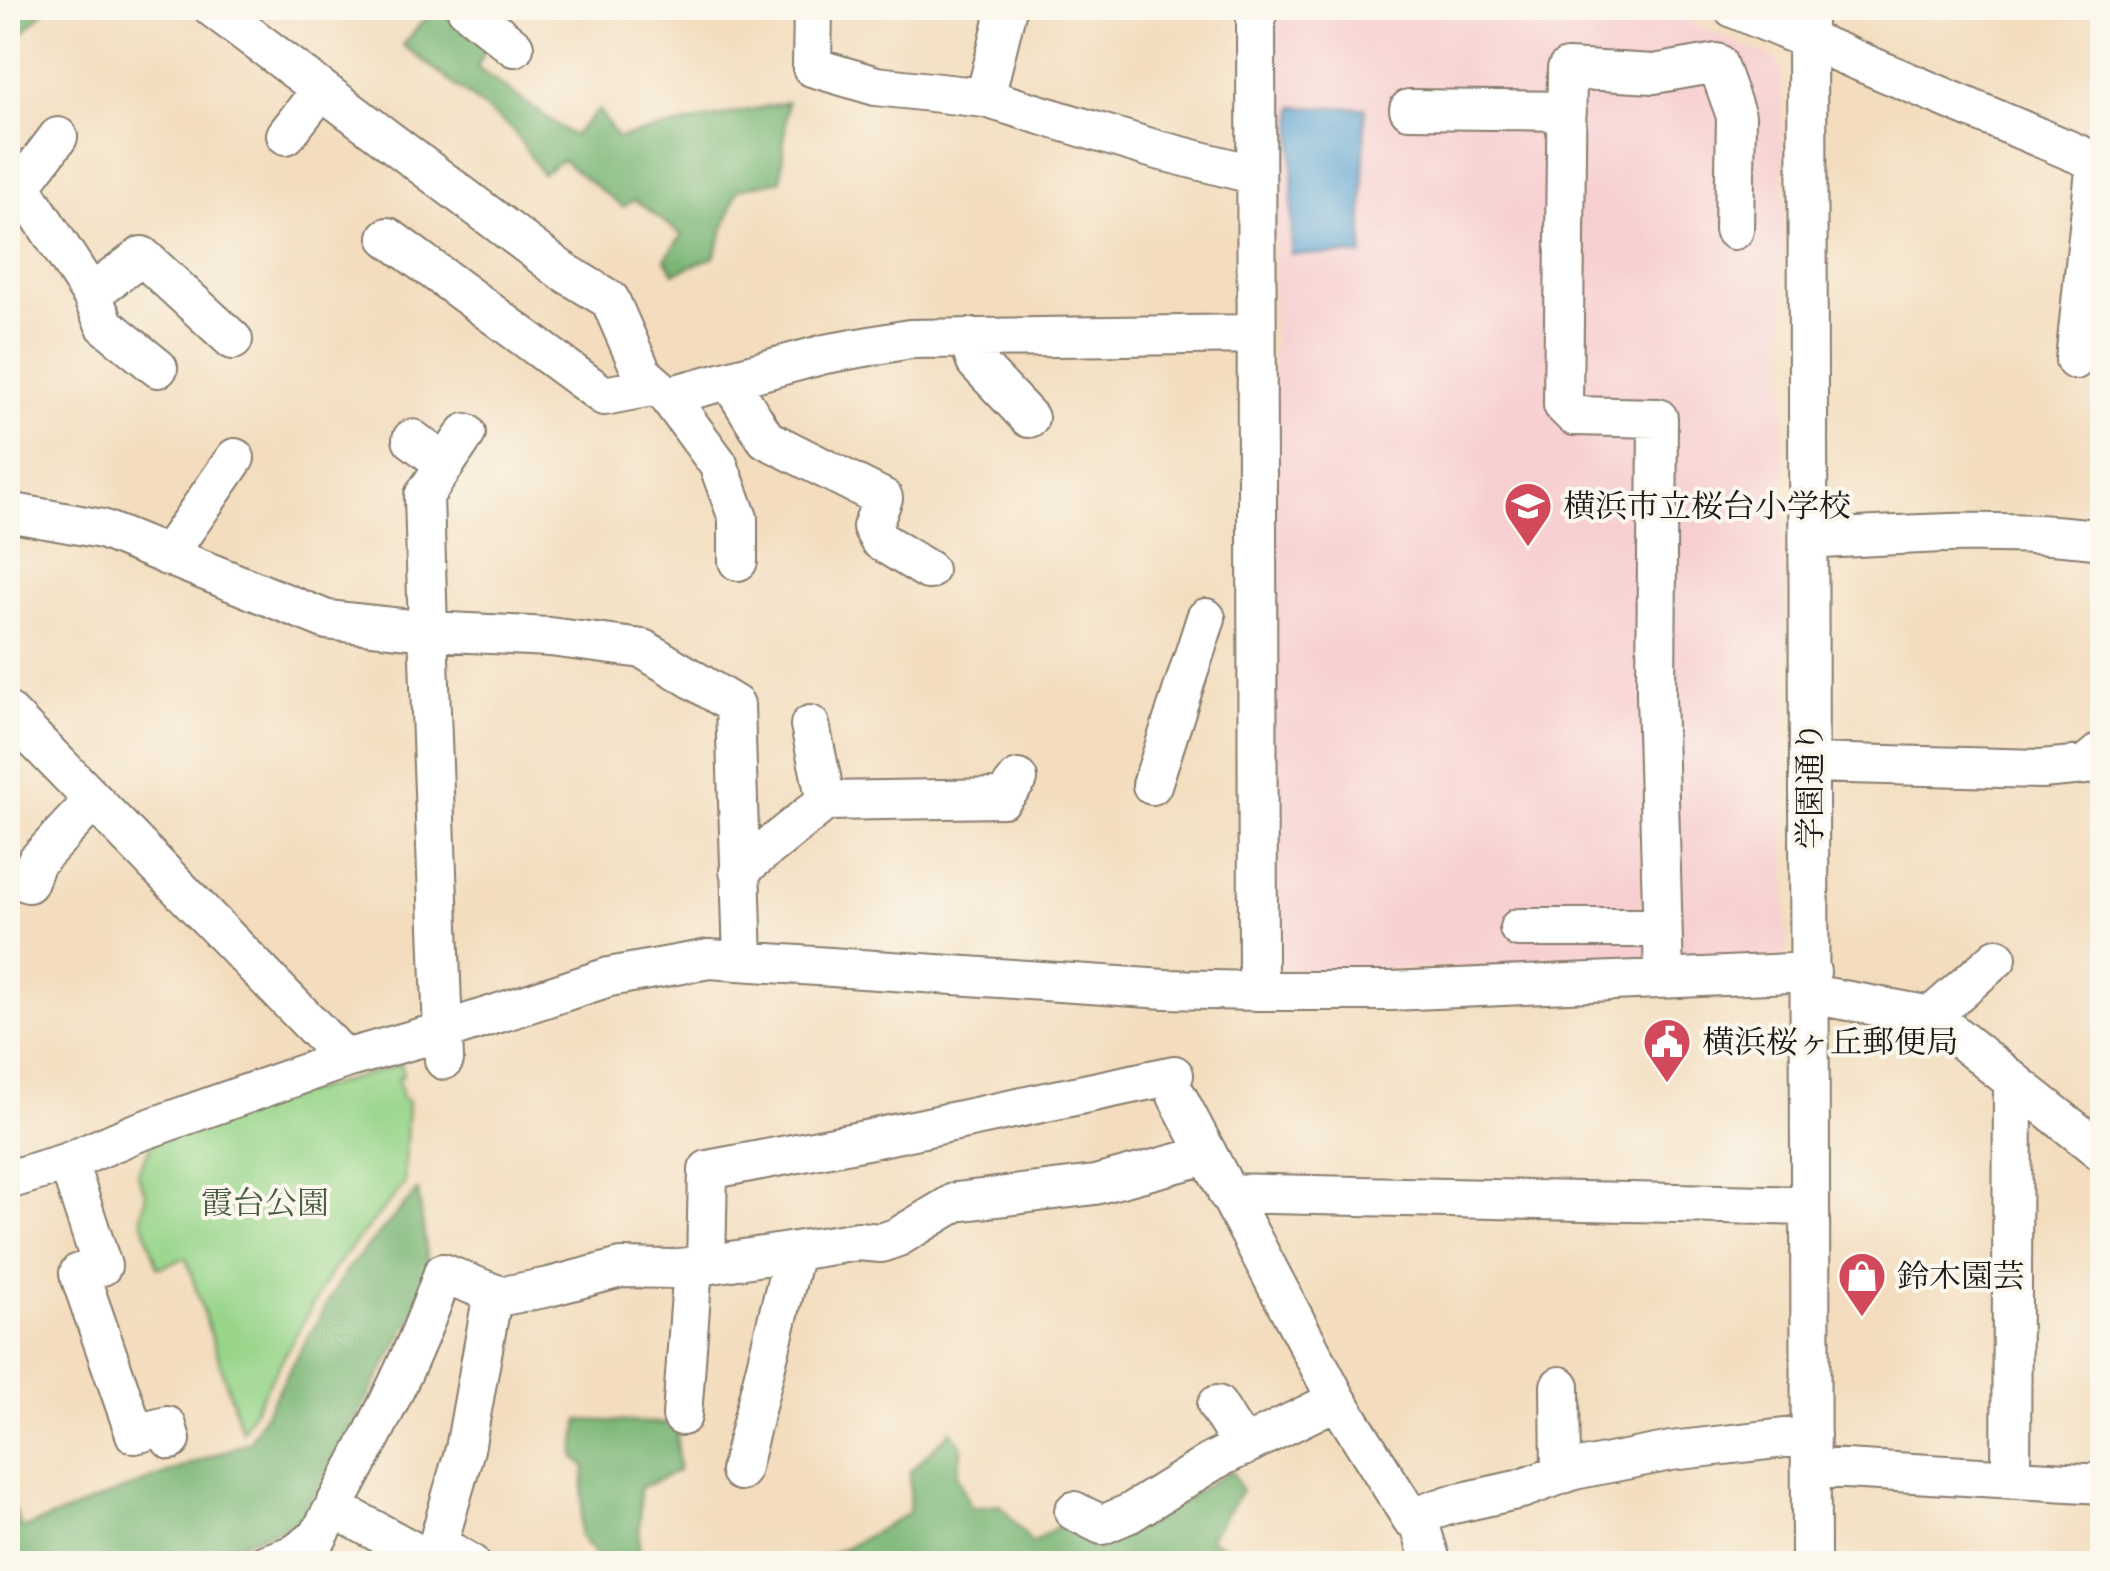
<svg xmlns="http://www.w3.org/2000/svg" width="2110" height="1571" viewBox="0 0 2110 1571" font-family="'IM FELL Double Pica','Noto Serif JP',serif">
  <style>
    .built { fill: #f7cfd1 }
    .green { fill: #98d58a; stroke: #5a7853; stroke-width: 2.5 }
    .forest { fill: #7ab676; stroke: #4b6949; stroke-width: 2.5 }
    .water { fill: #5ca3d2; stroke: #3c6077; stroke-width: 2.5 }
    .lines { fill: none; stroke-linecap: round; stroke-linejoin: round }
    .minor-casing { stroke: #887c6d; stroke-width: 42 }
    .minor { stroke: #fff; stroke-width: 38 }
    .labels { text-anchor: middle; stroke-width: 8; stroke-linejoin: round; paint-order: stroke }
    .poi-label { font-size: 32px; fill: #1c1c1c; stroke: #fbf7ec; text-anchor: start }
    .street-label { font-size: 32px; fill: #1c1c1c; stroke: #fbf7ec }
    .park-label { font-size: 32px; fill: #475d42; stroke: #fbf7ec }
  </style>
  <rect width="100%" height="100%" fill="#fbf7ec"/>
  <filter id="ink" filterUnits="userSpaceOnUse"><feTurbulence type="fractalNoise" baseFrequency=".01" numOctaves="2"/><feDisplacementMap in="SourceGraphic" scale="20" xChannelSelector="R" yChannelSelector="G"/><feConvolveMatrix kernelMatrix="1 2 1 2 8 2 1 2 1" color-interpolation-filters="sRGB"/></filter>
  <filter id="wash" filterUnits="userSpaceOnUse"><feTurbulence type="fractalNoise" baseFrequency=".0048" numOctaves="4" result="noise"/><feDisplacementMap in="SourceGraphic" scale="40" xChannelSelector="R" yChannelSelector="G"/><feGaussianBlur stdDeviation="2.25" result="paint"/><feColorMatrix in="noise" values="0 0 0 0 0 0 0 0 0 0 0 0 0 0 0 0 0 1.4 0 .05"/><feComposite in="paint" operator="in"/></filter>
  <g filter="url(#wash)">
    <rect width="100%" height="100%" fill="#f3ddbe"/>
    <path class="built" d="M 1274,8 L 1658,8 L 1778,61 L 1783,78 L 1786,952 L 1770,962 L 1682,963 L 1651,955 L 1640,964 L 1273,971 Z"/>
    <path class="green" d="M 402,1064 L 403,1076 L 398,1078 L 402,1099 L 408,1100 L 404,1185 L 333,1269 L 242,1431 L 186,1258 L 158,1268 L 141,1217 L 146,1194 L 137,1173 L 156,1137 Z"/>
    <path class="forest" d="M 8,8 L 47,8 L 8,48 Z
      M 434,8 L 487,45 L 477,68 L 573,136 L 599,110 L 617,138 L 787,102 L 781,180 L 738,189 L 714,257 L 674,273 L 665,259 L 682,235 L 635,200 L 623,207 L 562,160 L 542,174 L 513,130 L 403,45 Z
      M 418,1190 L 429,1273 L 417,1308 L 299,1523 L 183,1563 L 8,1563 L 8,1493 L 22,1529 L 249,1442 L 345,1272 Z
      M 579,1420 L 677,1424 L 678,1471 L 640,1488 L 639,1555 L 695,1558 L 699,1563 L 602,1563 L 580,1536 L 585,1466 L 574,1456 Z
      M 951,1431 L 962,1447 L 957,1474 L 971,1508 L 1000,1505 L 1032,1543 L 1065,1522 L 1105,1537 L 1131,1533 L 1231,1470 L 1242,1491 L 1209,1538 L 1236,1553 L 1238,1563 L 805,1564 L 849,1546 L 909,1513 L 910,1471 Z"/>
    <path class="water" d="M 1294,107 L 1365,108 L 1362,255 L 1291,254 Z"/>
  </g>
  <g filter="url(#ink)">
    <g class="lines">
      <g class="minor-casing">
        <path id="minor" d="M 213,8 L 561,270 L 610,300 L 642,373 L 668,396 L 718,464 L 738,518 L 738,561
          M 466,8 L 514,47
          M 813,8 L 812,67 L 876,86 L 985,98 L 1154,149 L 1256,175
          M 1256,8 L 1258,991
          M 1733,8 L 2102,164
          M 1807,8 L 1811,1564
          M 985,98 L 1007,8
          M 1409,109 L 1567,111
          M 286,135 L 321,90
          M 21,186 L 58,137
          M 8,194 L 21,186 L 91,294 L 142,256 L 233,340
          M 388,237 L 604,396 L 656,386
          M 91,294 L 105,325 L 158,368
          M 968,339 L 976,362 L 1029,418
          M 2075,360 L 2096,161
          M 729,380 L 766,439 L 883,498 L 872,527 L 879,540 L 928,570
          M 668,396 L 825,354 L 910,339 L 1255,334
          M 466,433 L 424,496 L 428,631 L 550,637 L 643,649 L 735,705 L 743,961
          M 412,439 L 445,464
          M 8,512 L 102,529 L 327,620 L 428,631 L 444,1060
          M 1809,540 C 1907,534 2005,527 2102,540
          M 167,556 L 235,458
          M 8,712 L 345,1059
          M 1810,763 L 2041,769 L 2085,765 L 2102,751
          M 1152,785 L 1206,618
          M 826,801 L 1003,798 L 1018,779
          M 739,871 L 826,801 L 810,725
          M 28,883 L 36,862 L 93,801
          M 1519,928 L 1661,928
          M 1664,977 L 1656,694 L 1658,418 L 1574,416 L 1563,405 L 1567,69 L 1654,74 L 1717,63 L 1736,116 L 1734,230
          M 1810,994 L 1931,1016 L 2102,1152
          M 1931,1016 L 1997,958
          M 1177,1096 L 1337,1400 L 1411,1518 L 1449,1505 L 1521,1489 L 1574,1470 L 1671,1451 L 1811,1435
          M 68,1162 L 102,1266 L 79,1273 L 135,1434 L 167,1426 L 171,1440
          M 8,1180 L 68,1162 L 133,1134 L 345,1059 L 444,1031 L 609,977 L 709,959 L 1165,989 L 1258,991 L 1391,991 L 1811,972
          M 1227,1193 L 1809,1206
          M 706,1265 L 858,1241 L 881,1243 L 898,1237 L 956,1202 L 1095,1185 L 1207,1155
          M 493,1293 L 503,1296 L 549,1287 L 621,1268 L 671,1269 L 706,1265 L 708,1170 L 871,1139 L 1174,1075
          M 1560,1386 L 1561,1475
          M 1217,1405 L 1243,1447
          M 682,1416 L 693,1266
          M 1811,1467 L 2102,1484
          M 740,1471 L 794,1252
          M 2011,1479 L 2013,1082
          M 334,1508 L 418,1554
          M 1074,1511 L 1102,1525 L 1130,1513 L 1213,1461 L 1337,1400
          M 1417,1516 L 1432,1564
          M 266,1564 L 295,1554 L 318,1537 C 364,1452 412,1365 443,1273 L 493,1293 L 465,1449 L 438,1544 L 471,1564"/>
      </g>
      <use href="#minor" class="minor"/>
    </g>
  </g>
  <defs>
    <g id="school-pin" transform="scale(2.5)"><path d="M0 17L-7.5 6A9.5 9.5 0 1 1 7.5 6Z" fill="#d1495b" stroke="#fbf7ec"/><path d="M0-5L7-2L0 1L-7-2ZM-4 1L0 2.5L4 1V4Q0 6-4 4Z" fill="#fff"/></g>
    <g id="civic-pin" transform="scale(2.5)"><path d="M0 17L-7.5 6A9.5 9.5 0 1 1 7.5 6Z" fill="#d1495b" stroke="#fbf7ec"/><path d="M-.6-6.5H3V-4.5H.6V-3L4-1V1h2V6H-6V1h2V-1L-.6-3ZM-1.2 2.5V6h2.4V2.5Z" fill="#fff"/></g>
    <g id="shop-pin" transform="scale(2.5)"><path d="M0 17L-7.5 6A9.5 9.5 0 1 1 7.5 6Z" fill="#d1495b" stroke="#fbf7ec"/><path d="M-5-2.5h2.3a2.7 3.5 0 0 1 5.4 0H5L5.5 6h-11ZM-1.5-2.5h3a1.5 2.3 0 0 0-3 0Z" fill="#fff"/></g>
  </defs>
  <g fill-rule="evenodd">
    <use href="#school-pin" x="1528" y="506"/>
    <use href="#civic-pin" x="1667" y="1042"/>
    <use href="#shop-pin" x="1862" y="1276"/>
  </g>
  <g class="labels">
    <g class="poi-label">
      <text x="1563" y="517">横浜市立桜台小学校</text>
      <text x="1702" y="1053">横浜桜ヶ丘郵便局</text>
      <text x="1897" y="1287">鈴木園芸</text>
    </g>
    <g class="street-label">
      <text transform="translate(1810 785) rotate(-90)" y="11">学園通り</text>
    </g>
    <g class="park-label">
      <text x="265" y="1214">霞台公園</text>
    </g>
  </g>
  <rect width="2110" height="1571" fill="none" stroke="#fbf7ec" stroke-width="40"/>
</svg>
